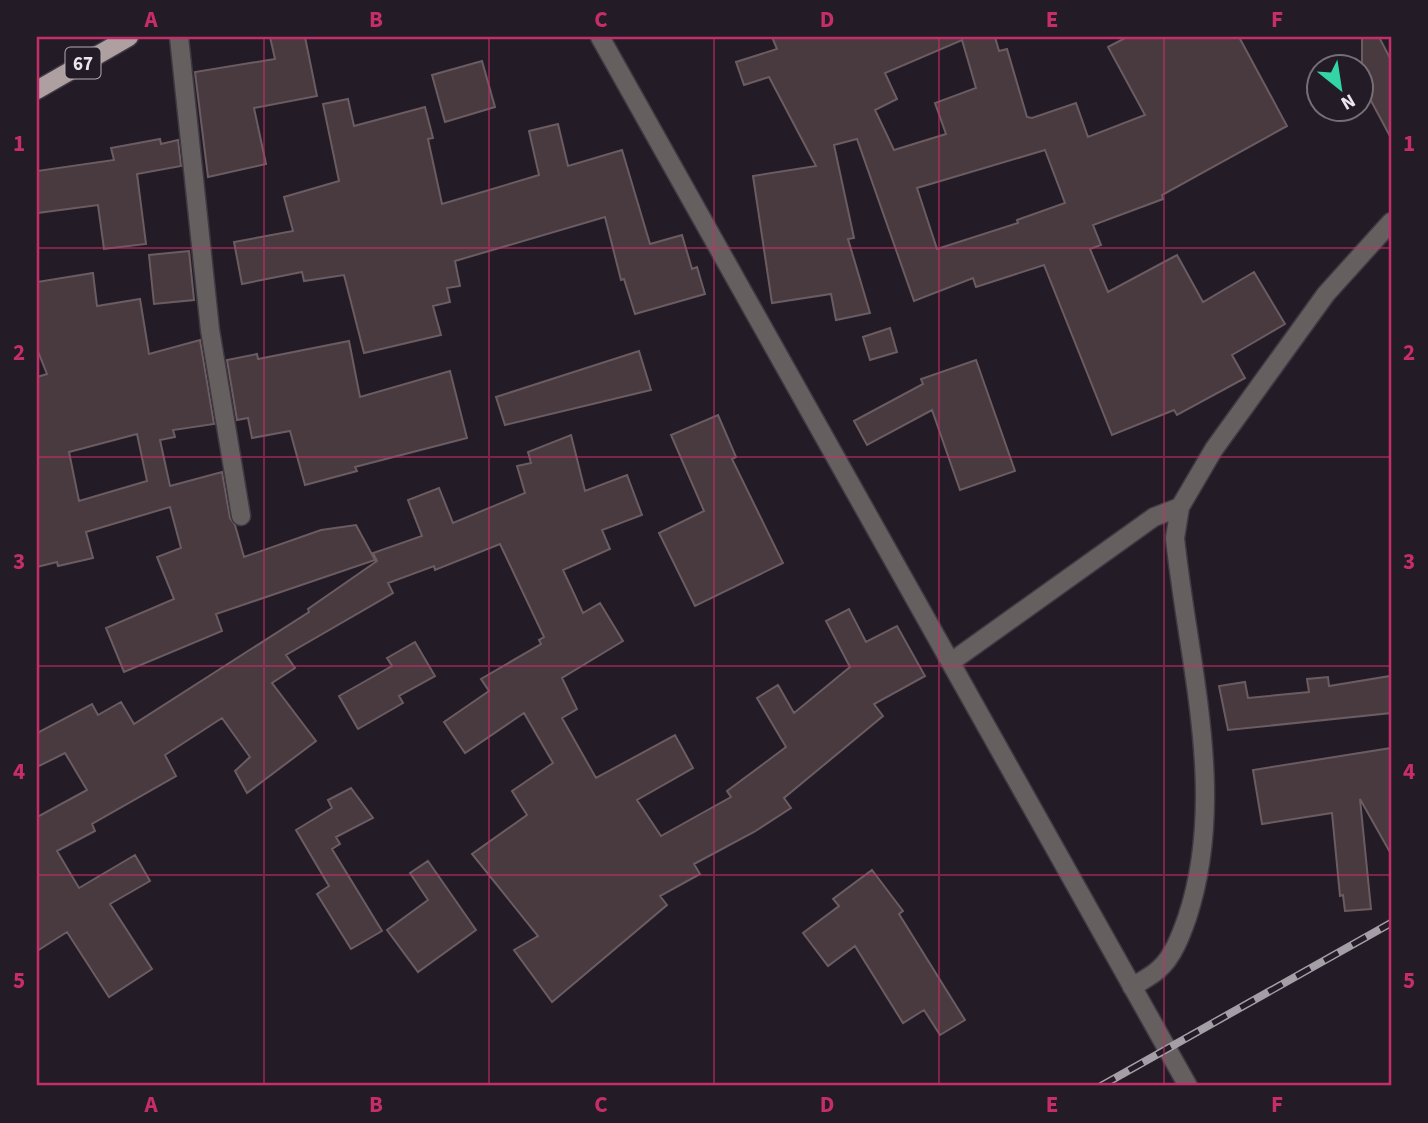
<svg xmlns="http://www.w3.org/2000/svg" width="1428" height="1123" viewBox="0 0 1428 1123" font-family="'Source Sans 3',sans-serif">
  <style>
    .building { fill: #483a3f; stroke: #6b5c62; stroke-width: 2; fill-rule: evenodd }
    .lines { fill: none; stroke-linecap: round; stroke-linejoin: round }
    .minor-casing { stroke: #3f3942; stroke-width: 21 }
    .tertiary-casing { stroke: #3f3942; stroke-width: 21 }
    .primary-casing { stroke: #3f3942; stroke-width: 21 }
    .minor { stroke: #665f60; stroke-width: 18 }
    .tertiary { stroke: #665f60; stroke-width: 18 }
    .primary { stroke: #ae9fa1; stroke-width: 18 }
    .rail-casing { stroke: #a49fa7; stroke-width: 8 }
    .rail { stroke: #231c26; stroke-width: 5; stroke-dasharray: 16; stroke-linecap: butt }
    .grid { fill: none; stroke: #c62d6a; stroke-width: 2; stroke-opacity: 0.55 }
    .labels { text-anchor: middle; stroke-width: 5; stroke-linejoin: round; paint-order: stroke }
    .shield { fill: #231c26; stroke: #b0abb3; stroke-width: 2 }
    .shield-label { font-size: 19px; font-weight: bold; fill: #ede8ef }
    .neatline { fill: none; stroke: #c62d6a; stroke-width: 2.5 }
    .grid-label { font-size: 23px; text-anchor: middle; font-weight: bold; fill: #c62d6a }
  </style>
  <rect width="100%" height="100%" fill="#231c26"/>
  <path class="building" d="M 270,37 L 305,37 L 317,96 L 254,108 L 266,164 L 208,177 L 195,72 L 275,59 Z
    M 772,37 L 995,37 L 999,51 L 1007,49 L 1027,117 L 1032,118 L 1076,103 L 1088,137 L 1145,115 L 1108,47 L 1127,37 L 1239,37 L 1287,126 L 1162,195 L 1163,199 L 1093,225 L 1101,245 L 1090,249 L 1108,292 L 1177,255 L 1203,302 L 1254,272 L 1285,324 L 1232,355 L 1245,378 L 1177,415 L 1174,410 L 1112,435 L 1044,265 L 976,287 L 973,278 L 914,301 L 857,139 L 834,145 L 854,238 L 848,239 L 870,313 L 836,320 L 831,294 L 772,303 L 753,176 L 816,166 L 769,77 L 744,85 L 736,62 L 777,49 ZM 962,40 L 976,88 L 935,103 L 946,134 L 894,150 L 875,110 L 897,99 L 885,73 ZM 1045,150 L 1065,203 L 1017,220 L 1018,223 L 937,249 L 917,188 Z
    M 1362,37 L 1379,37 L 1391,60 L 1391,138 L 1362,84 Z
    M 482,61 L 495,107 L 445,122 L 432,75 Z
    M 348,99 L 354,126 L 425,107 L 433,138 L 428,139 L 442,204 L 539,175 L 529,131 L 558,124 L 568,166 L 622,150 L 650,244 L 682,235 L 692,269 L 697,267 L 705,294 L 635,314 L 624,279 L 621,280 L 605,217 L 455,261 L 460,286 L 447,288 L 450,302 L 433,306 L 441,335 L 364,353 L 344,275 L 304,281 L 302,272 L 242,284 L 234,242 L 293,231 L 284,197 L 339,181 L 323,104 Z
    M 160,139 L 161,144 L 178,140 L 181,166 L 137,174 L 146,244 L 104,249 L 98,205 L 37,213 L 37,171 L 114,160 L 111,148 Z
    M 189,251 L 194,300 L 154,304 L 149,255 Z
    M 93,273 L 97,306 L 140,299 L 149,354 L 200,340 L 214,424 L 173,430 L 175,437 L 160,440 L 170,486 L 222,472 L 230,518 L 235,525 L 244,557 L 321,530 L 356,525 L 375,560 L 216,614 L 222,631 L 124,672 L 106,628 L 174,599 L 157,557 L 181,548 L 170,507 L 86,532 L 93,558 L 58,566 L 57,562 L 37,567 L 37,377 L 47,374 L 37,349 L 37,282 ZM 137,434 L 147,481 L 79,501 L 69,452 Z
    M 890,328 L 897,352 L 870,360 L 863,337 Z
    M 349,341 L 360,397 L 450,371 L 467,438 L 355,467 L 357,471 L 305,485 L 290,431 L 252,438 L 248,418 L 237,420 L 227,360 L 257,354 L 258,359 Z
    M 639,351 L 651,390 L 505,425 L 496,397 Z
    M 976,360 L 1015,471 L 960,490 L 932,410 L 867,445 L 854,421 L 923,384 L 921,379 Z
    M 718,415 L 736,457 L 732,459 L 783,563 L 695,606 L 659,533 L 704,511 L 671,435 Z
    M 571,435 L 585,491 L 627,475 L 642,515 L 602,530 L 610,549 L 563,570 L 583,613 L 600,603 L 623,641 L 562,678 L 577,709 L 562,718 L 596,778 L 675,735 L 693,768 L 637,800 L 661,836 L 731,797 L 727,791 L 786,747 L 757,698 L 778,685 L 794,713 L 850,667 L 826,621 L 849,609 L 866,642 L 897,626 L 925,676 L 874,704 L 883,716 L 784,798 L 791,808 L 754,832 L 694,864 L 700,874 L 660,896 L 667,905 L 552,1002 L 514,950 L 538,936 L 472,854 L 527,815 L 512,791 L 553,763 L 524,713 L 465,753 L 444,722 L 489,691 L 481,679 L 541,644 L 539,640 L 544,637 L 500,544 L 435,570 L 434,566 L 388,583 L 393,593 L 286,655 L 295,668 L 272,683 L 316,741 L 247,793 L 235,771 L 250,757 L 222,718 L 165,755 L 176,776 L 92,824 L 95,831 L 57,851 L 79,888 L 135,855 L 150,881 L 110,904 L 152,969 L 109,997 L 67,932 L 37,951 L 37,817 L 87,790 L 65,753 L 37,767 L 37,733 L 92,704 L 98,715 L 121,702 L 134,724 L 309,612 L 308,609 L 377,561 L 373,553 L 422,536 L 408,500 L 439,488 L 453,523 L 525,493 L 517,466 L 531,463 L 528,452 Z
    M 415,642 L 435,676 L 399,696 L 403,703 L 358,729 L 339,696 L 392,666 L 387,658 Z
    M 1390,676 L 1391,713 L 1228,730 L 1219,686 L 1245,682 L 1248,698 L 1309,692 L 1307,679 L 1328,677 L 1329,686 Z
    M 1391,748 L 1391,854 L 1360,799 L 1371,909 L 1345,911 L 1343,895 L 1340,896 L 1332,813 L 1262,824 L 1253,770 Z
    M 351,788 L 373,818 L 336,837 L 340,844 L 332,849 L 382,931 L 351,949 L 317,894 L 329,886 L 296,830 L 332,808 L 328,800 Z
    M 428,861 L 476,930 L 418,972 L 387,930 L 428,900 L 410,873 Z
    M 872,870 L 903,911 L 899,914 L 965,1020 L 940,1035 L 924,1010 L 903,1023 L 855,946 L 828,966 L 803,933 L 839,906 L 833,899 Z"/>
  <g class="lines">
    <g class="minor-casing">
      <path id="minor" d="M 179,37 L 210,330 L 241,516
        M 951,662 L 1154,517 L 1180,507
        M 1132,987 C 1141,981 1152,976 1159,969 C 1173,957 1181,935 1187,918 C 1228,795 1188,663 1175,538 L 1180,507 L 1214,449 L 1326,294 L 1391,222"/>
    </g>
    <g class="tertiary-casing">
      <path id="tertiary" d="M 600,37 L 1188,1086"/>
    </g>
    <g class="primary-casing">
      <path id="primary" d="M 37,90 L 129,37"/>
    </g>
    <use href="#minor" class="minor"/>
    <use href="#tertiary" class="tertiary"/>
    <use href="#primary" class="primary"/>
    <g class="rail-casing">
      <path id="rail" d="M 1101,1086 L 1391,923"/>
    </g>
    <use href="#rail" class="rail"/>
  </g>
  <path class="grid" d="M 264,37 L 264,1086M 489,37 L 489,1086M 714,37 L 714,1086M 939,37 L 939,1086M 1164,37 L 1164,1086M 37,248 L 1391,248M 37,457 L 1391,457M 37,666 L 1391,666M 37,875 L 1391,875"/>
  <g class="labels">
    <rect class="shield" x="65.5" y="47.5" width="35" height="31" rx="5"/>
    <g class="shield-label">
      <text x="83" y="70">67</text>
    </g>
  </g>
  <rect width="1428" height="1123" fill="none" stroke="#231c26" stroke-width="77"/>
  <g transform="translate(1340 88) rotate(150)"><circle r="33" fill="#231c26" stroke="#746e76" stroke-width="2"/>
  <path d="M0-5L12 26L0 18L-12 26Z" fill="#33d4a8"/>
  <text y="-10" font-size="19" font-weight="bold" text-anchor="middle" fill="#ede8ef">N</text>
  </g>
  <rect x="38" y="38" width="1352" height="1046" class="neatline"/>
  <g class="grid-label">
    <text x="151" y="27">A</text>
    <text x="376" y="27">B</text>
    <text x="601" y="27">C</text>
    <text x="827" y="27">D</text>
    <text x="1052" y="27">E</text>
    <text x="1277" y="27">F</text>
    <text x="19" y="151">1</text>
    <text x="1409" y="151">1</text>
    <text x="19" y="360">2</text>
    <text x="1409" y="360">2</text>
    <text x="19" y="569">3</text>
    <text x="1409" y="569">3</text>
    <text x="19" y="779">4</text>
    <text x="1409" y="779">4</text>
    <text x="19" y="988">5</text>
    <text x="1409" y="988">5</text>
    <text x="151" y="1112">A</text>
    <text x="376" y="1112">B</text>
    <text x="601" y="1112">C</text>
    <text x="827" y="1112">D</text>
    <text x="1052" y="1112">E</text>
    <text x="1277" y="1112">F</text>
  </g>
</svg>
